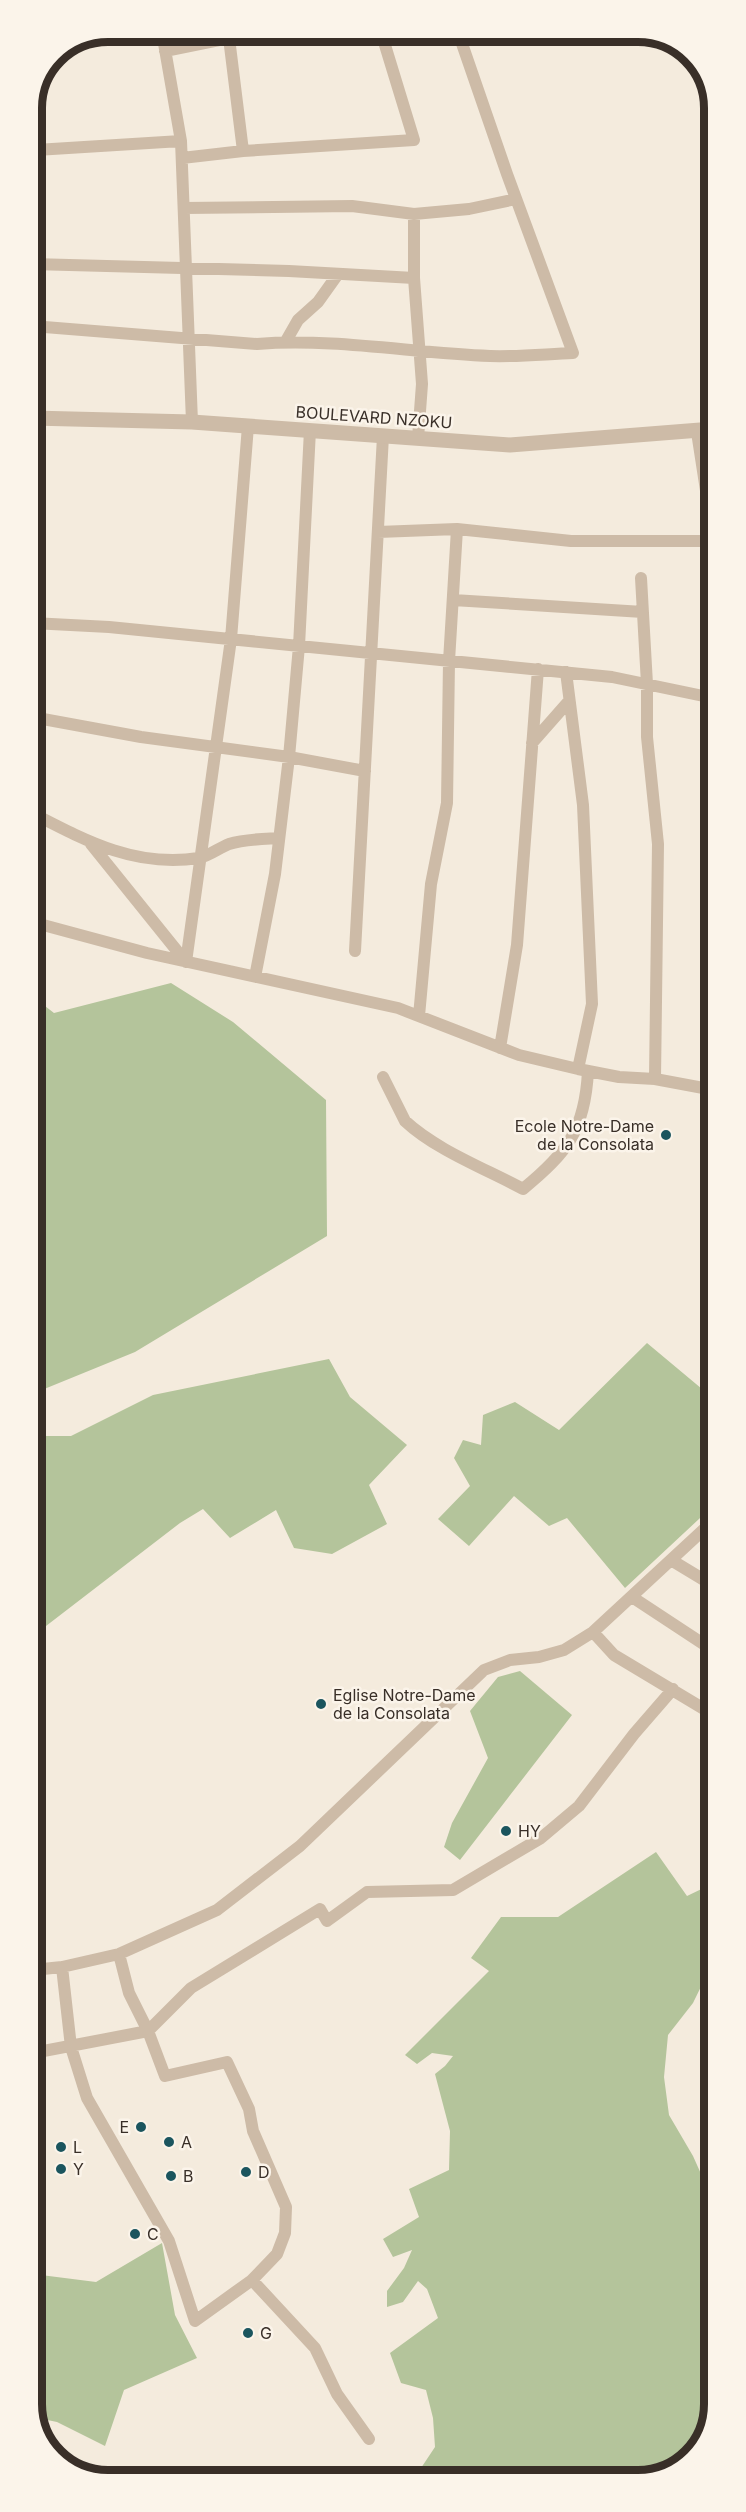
<svg xmlns="http://www.w3.org/2000/svg" width="746" height="2512" viewBox="0 0 746 2512" font-family="Inter,sans-serif">
  <style>
    .green { fill: #b4c49b }
    .lines { fill: none; stroke-linecap: round; stroke-linejoin: round }
    .minor { stroke: #cdbba7; stroke-width: 12 }
    .tertiary { stroke: #cdbba7; stroke-width: 15 }
    .poi-dot { fill: #1b555e; stroke: #fbf4ea; stroke-width: 2 }
    .labels { text-anchor: middle; stroke-width: 5; stroke-linejoin: round; paint-order: stroke }
    .street-label { font-size: 16px; fill: #392f28; stroke: #fbf4ea }
    .poi-label { font-size: 16px; fill: #392f28; stroke: #fbf4ea; text-anchor: start }
    .rim { fill: none; stroke: #392f28; stroke-width: 8 }
  </style>
  <rect width="100%" height="100%" fill="#f4ebdd"/>
  <path class="green" d="M 171,983 L 233,1022 L 326,1100 L 327,1236 L 135,1352 L 32,1394 L 32,996 L 54,1013 Z
    M 647,1343 L 714,1399 L 714,1505 L 625,1588 L 567,1518 L 549,1526 L 514,1496 L 469,1546 L 438,1519 L 470,1486 L 454,1458 L 463,1440 L 481,1445 L 483,1415 L 515,1402 L 559,1430 Z
    M 329,1359 L 350,1397 L 407,1445 L 369,1485 L 387,1524 L 332,1554 L 294,1548 L 276,1510 L 230,1538 L 203,1509 L 180,1523 L 33,1636 L 32,1436 L 71,1436 L 153,1395 Z
    M 520,1671 L 572,1715 L 460,1860 L 444,1847 L 452,1823 L 488,1758 L 470,1711 L 498,1677 Z
    M 656,1852 L 687,1896 L 714,1883 L 714,1960 L 693,2003 L 668,2035 L 664,2077 L 669,2115 L 693,2156 L 714,2203 L 714,2404 L 696,2454 L 653,2479 L 413,2480 L 435,2447 L 433,2418 L 426,2390 L 401,2383 L 390,2353 L 438,2318 L 427,2289 L 418,2281 L 403,2302 L 387,2307 L 387,2291 L 404,2268 L 412,2250 L 393,2257 L 383,2239 L 419,2217 L 409,2189 L 449,2170 L 450,2131 L 435,2074 L 445,2066 L 453,2056 L 432,2053 L 417,2064 L 405,2055 L 489,1971 L 471,1958 L 501,1917 L 558,1917 Z
    M 162,2243 L 175,2315 L 197,2358 L 124,2390 L 105,2446 L 57,2422 L 33,2417 L 33,2274 L 96,2282 Z"/>
  <g class="lines">
    <path class="minor" d="M 162,32 L 181,141 L 192,422
      M 229,38 L 243,151
      M 165,51 L 229,38 L 286,32
      M 36,150 L 181,141
      M 182,158 L 243,151 L 414,140 L 381,32
      M 184,208 L 352,206 L 414,214 L 469,209 L 516,199
      M 414,214 L 414,278 L 422,384 L 418,438
      M 32,264 L 289,271 L 414,278
      M 32,296 L 34,264 L 36,113 L 33,105
      M 32,326 L 257,344 C 335,338 412,353 490,356 C 518,357 546,354 573,353 L 507,174 L 458,32
      M 286,341 L 298,320 L 318,302 L 338,274
      M 697,432 L 713,536
      M 378,532 L 457,529 L 571,541 L 713,541
      M 641,578 L 647,684 L 647,737 L 658,844 L 655,1079
      M 453,600 L 643,612
      M 32,623 L 109,627 L 612,677 L 713,698
      M 566,672 L 583,805 L 592,1004 L 578,1069 L 619,1077 L 655,1079 L 714,1090
      M 32,717 L 141,737 L 289,757 L 365,771
      M 532,743 L 569,701
      M 32,813 C 86,841 136,868 199,858 C 209,856 219,848 229,844 C 245,839 262,839 279,838
      M 91,844 L 186,962
      M 32,922 L 147,953 L 398,1008 L 519,1055 L 578,1069
      M 355,951 L 383,436
      M 186,962 L 231,639 L 248,426
      M 255,977 L 275,874 L 289,757 L 299,646 L 310,430
      M 419,1016 L 431,884 L 447,803 L 449,661 L 457,529
      M 500,1048 L 517,945 L 538,669
      M 383,1077 L 405,1121 C 436,1150 486,1169 523,1189 C 567,1153 585,1130 588,1071
      M 671,1560 L 714,1586
      M 632,1597 L 714,1651
      M 593,1632 L 614,1655 L 714,1715
      M 119,1954 L 129,1993 L 148,2031 L 165,2076 L 227,2062 L 249,2109 L 253,2131 L 286,2207 L 285,2233 L 277,2254 L 252,2280
      M 62,1967 L 71,2047 L 87,2098 L 169,2241 L 195,2321 L 252,2280 L 315,2348 L 337,2394 L 369,2439
      M 33,1970 L 62,1967 L 119,1954 L 217,1910 L 300,1846 L 484,1670 L 510,1660 L 539,1657 L 564,1650 L 593,1632 L 714,1520
      M 33,2053 L 148,2031 L 191,1988 L 320,1909 L 327,1921 L 367,1892 L 453,1890 L 541,1838 L 579,1806 L 634,1734 L 673,1689"/>
    <path class="tertiary" d="M 32,418 L 192,422 L 510,445 L 713,429"/>
  </g>
  <g class="poi-dot">
    <circle cx="666" cy="1135" r="6"/>
    <circle cx="321" cy="1704" r="6"/>
    <circle cx="506" cy="1831" r="6"/>
    <circle cx="141" cy="2127" r="6"/>
    <circle cx="169" cy="2142" r="6"/>
    <circle cx="61" cy="2147" r="6"/>
    <circle cx="61" cy="2169" r="6"/>
    <circle cx="246" cy="2172" r="6"/>
    <circle cx="171" cy="2176" r="6"/>
    <circle cx="135" cy="2234" r="6"/>
    <circle cx="248" cy="2333" r="6"/>
  </g>
  <g class="labels">
    <g class="street-label">
      <text transform="translate(374 417) rotate(4)" y="6">BOULEVARD NZOKU</text>
    </g>
    <g class="poi-label">
      <text x="654" y="1132" text-anchor="end">Ecole Notre-Dame<tspan x="654" dy="18">de la Consolata</tspan></text>
      <text x="333" y="1701">Eglise Notre-Dame<tspan x="333" dy="18">de la Consolata</tspan></text>
      <text x="518" y="1837">HY</text>
      <text x="129" y="2133" text-anchor="end">E</text>
      <text x="181" y="2148">A</text>
      <text x="73" y="2153">L</text>
      <text x="73" y="2175">Y</text>
      <text x="258" y="2178">D</text>
      <text x="183" y="2182">B</text>
      <text x="147" y="2240">C</text>
      <text x="260" y="2339">G</text>
    </g>
  </g>
  <path d="M0 0H746V2512H0ZM108 42H638A66 66 0 0 1 704 108V2404A66 66 0 0 1 638 2470H108A66 66 0 0 1 42 2404V108A66 66 0 0 1 108 42Z" fill="#fbf4ea" fill-rule="evenodd"/>
  <path class="rim" d="M108 42H638A66 66 0 0 1 704 108V2404A66 66 0 0 1 638 2470H108A66 66 0 0 1 42 2404V108A66 66 0 0 1 108 42Z"/>
</svg>
